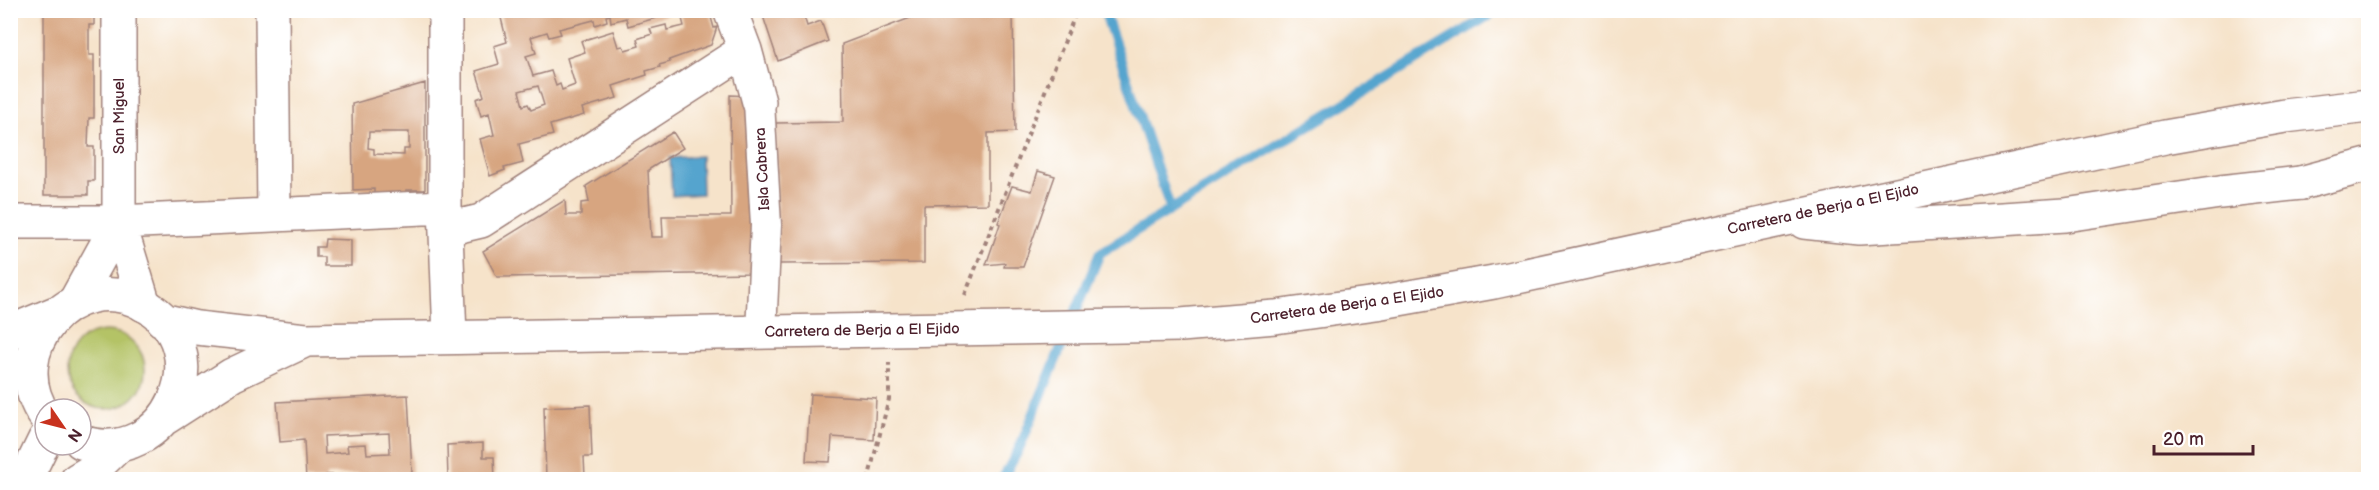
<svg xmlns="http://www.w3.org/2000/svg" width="2379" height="490" viewBox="0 0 2379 490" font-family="'Balsamiq Sans',sans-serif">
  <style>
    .green { fill: #b4c366; stroke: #7f7148; stroke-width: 1.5 }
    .water { fill: #55a4ce; stroke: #50627c; stroke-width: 1.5 }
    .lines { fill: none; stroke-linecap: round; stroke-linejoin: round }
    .stream { stroke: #55a4ce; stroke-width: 10 }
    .building { fill: #d7a580; fill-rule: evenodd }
    .pedestrian-casing { stroke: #a0817a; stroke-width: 33 }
    .minor-casing { stroke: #a0817a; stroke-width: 36 }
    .tertiary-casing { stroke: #a0817a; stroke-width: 36 }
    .secondary-casing { stroke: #a0817a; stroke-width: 36 }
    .path { stroke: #a0817a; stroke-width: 4; stroke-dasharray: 4.5 4.5; stroke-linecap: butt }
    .pedestrian { stroke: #fff; stroke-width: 30 }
    .minor { stroke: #fff; stroke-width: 33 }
    .tertiary { stroke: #fff; stroke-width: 33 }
    .secondary { stroke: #fff; stroke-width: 33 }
    .labels { text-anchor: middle; stroke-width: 4.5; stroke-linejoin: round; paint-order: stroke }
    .street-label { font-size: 15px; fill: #4a1f2b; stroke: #fff }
  </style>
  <rect width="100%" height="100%" fill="#fff"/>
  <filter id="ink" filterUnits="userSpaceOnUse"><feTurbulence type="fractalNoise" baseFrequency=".0167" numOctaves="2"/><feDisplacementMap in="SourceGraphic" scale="12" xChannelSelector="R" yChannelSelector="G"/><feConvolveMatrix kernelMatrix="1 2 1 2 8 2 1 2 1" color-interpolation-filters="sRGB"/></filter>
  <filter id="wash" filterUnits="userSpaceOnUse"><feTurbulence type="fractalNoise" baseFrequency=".008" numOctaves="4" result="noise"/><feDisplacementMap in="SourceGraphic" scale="24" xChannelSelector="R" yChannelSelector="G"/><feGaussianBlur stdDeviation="1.35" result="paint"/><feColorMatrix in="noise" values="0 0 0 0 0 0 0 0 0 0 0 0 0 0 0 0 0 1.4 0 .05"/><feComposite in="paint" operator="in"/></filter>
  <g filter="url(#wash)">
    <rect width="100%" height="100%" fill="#f6e3ca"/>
    <path class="green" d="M67 370a39 39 0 1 1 78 0a39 39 0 1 1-78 0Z"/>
    <path class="water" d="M 701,156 L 702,194 L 672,196 L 670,158 Z"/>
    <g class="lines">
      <path class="stream" d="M 1104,10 L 1171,210
        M 1002,480 L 1019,449 L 1100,253 L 1498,10"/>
    </g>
    <g id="blocks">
      <path class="building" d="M 10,10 L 13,10 L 13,195 L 10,196 Z
        M 44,10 L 94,10 L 94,25 L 89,25 L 89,55 L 94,55 L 94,118 L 89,118 L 88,147 L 94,147 L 94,181 L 88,181 L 88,195 L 44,195 Z
        M 499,10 L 709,10 L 714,28 L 717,27 L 711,45 L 669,60 L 670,62 L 659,65 L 660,67 L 646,71 L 647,75 L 613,86 L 617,98 L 582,108 L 584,115 L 550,125 L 553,135 L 519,144 L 523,163 L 504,168 L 505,170 L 490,176 L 480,139 L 494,135 L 489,113 L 481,116 L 476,99 L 484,96 L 476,71 L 499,64 L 494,46 L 507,42 ZM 680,11 L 684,26 L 667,30 L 666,25 L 650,29 L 652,34 L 637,39 L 639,46 L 625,50 L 623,46 L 618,47 L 613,31 L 581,41 L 585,52 L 567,58 L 575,85 L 562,90 L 560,84 L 556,86 L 551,71 L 533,76 L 526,56 L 536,53 L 531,37 L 547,32 L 549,37 L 561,34 L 559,29 L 594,20 L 595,25 L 607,21 L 606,16 L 610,15 L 611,22 L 626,18 L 628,26 ZM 538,86 L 544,105 L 531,110 L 528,104 L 523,106 L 519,91 Z
        M 761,10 L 802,10 L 807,26 L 821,21 L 828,41 L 778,61 Z
        M 1013,12 L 1015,132 L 988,133 L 988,204 L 924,205 L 924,263 L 778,264 L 776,123 L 843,122 L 842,44 L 918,15 Z
        M 425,83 L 425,190 L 406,190 L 406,194 L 374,194 L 374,189 L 353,190 L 352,104 ZM 369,132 L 409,132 L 409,149 L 404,149 L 404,155 L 374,154 L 374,149 L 368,148 Z
        M 730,95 L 749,96 L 753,273 L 497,277 L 483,251 L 565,200 L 566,215 L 581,215 L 581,203 L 589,202 L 586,186 L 673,132 L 683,148 L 648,170 L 651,237 L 663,237 L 662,216 L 731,216 Z
        M 1038,171 L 1055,176 L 1023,267 L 1004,267 L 1005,263 L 986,265 L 1000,224 L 998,223 L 1012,186 L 1032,191 Z
        M 325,239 L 351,240 L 351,266 L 324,266 L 324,257 L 316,257 L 316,247 L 324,247 Z
        M 810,394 L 876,398 L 874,440 L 832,437 L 830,462 L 806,461 Z
        M 408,395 L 412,473 L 326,475 L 326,480 L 306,480 L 304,440 L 280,442 L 277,402 ZM 389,433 L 390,453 L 367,454 L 366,444 L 347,445 L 348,452 L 325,454 L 324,436 Z
        M 590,405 L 592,457 L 584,457 L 585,477 L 579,477 L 579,480 L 546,480 L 544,407 Z
        M 483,443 L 483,457 L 494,457 L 495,480 L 448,480 L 447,445 Z"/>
    </g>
  </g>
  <g filter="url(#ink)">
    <use href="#blocks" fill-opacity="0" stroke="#a0817a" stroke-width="1.5"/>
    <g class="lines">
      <g class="pedestrian-casing">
        <path id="pedestrian" d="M 759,102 L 766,225 L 761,332"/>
      </g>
      <g class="minor-casing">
        <path id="minor" d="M 119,10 L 119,222 L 144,305
          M 272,10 L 274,214
          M 445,10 L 445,207 L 450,337
          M 730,10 L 745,50 L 759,102
          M 2301,183 L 2368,165
          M 10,222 L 119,222 L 445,207
          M 447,229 L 481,221 L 745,50
          M 76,300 L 119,222"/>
      </g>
      <g class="tertiary-casing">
        <path id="tertiary" d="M 25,480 L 45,439
          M 77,480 L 92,471 L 119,445"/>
      </g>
      <g class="secondary-casing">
        <path id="secondary" d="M 1804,222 L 1859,228 L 2065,215 L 2220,192 L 2301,183
          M 162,320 L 197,328 L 306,340 L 1181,325 L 1275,317 L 1376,303 L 1494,282 L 2165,137 L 2285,116 L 2368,106
          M 10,332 L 56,313
          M 45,416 C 0,352 72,266 143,304 C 222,347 169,470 81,442
          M 165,418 L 232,375 L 306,340"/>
      </g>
      <path class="path" d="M 965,295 L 1077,10
        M 868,480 L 889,399 L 889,363"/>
      <use href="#pedestrian" class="pedestrian"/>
      <use href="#minor" class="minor"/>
      <use href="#tertiary" class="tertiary"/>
      <use href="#secondary" class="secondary"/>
    </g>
  </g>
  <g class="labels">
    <g class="street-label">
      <text transform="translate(119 116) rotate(-90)" y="5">San Miguel</text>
      <text transform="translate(762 169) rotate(-93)" y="5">Isla Cabrera</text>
      <text transform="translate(1823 209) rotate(-12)" y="5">Carretera de Berja a El Ejido</text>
      <text transform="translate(1347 305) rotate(-8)" y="5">Carretera de Berja a El Ejido</text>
      <text transform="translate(862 330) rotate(-1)" y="5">Carretera de Berja a El Ejido</text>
    </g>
  </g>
  <rect width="2379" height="490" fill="none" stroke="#fff" stroke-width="36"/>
  <g transform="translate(63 427) rotate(125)"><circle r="28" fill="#ffffff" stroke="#b7a5aa" stroke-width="1.5"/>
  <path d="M0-4.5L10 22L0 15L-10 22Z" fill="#c8321e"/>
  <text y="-9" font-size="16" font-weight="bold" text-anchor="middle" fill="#4a1f2b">N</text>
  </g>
  <path d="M2154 445v9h99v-9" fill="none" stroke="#4a1f2b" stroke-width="3"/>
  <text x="2163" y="445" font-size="18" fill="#4a1f2b" stroke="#ffffff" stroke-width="4.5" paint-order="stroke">20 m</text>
</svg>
